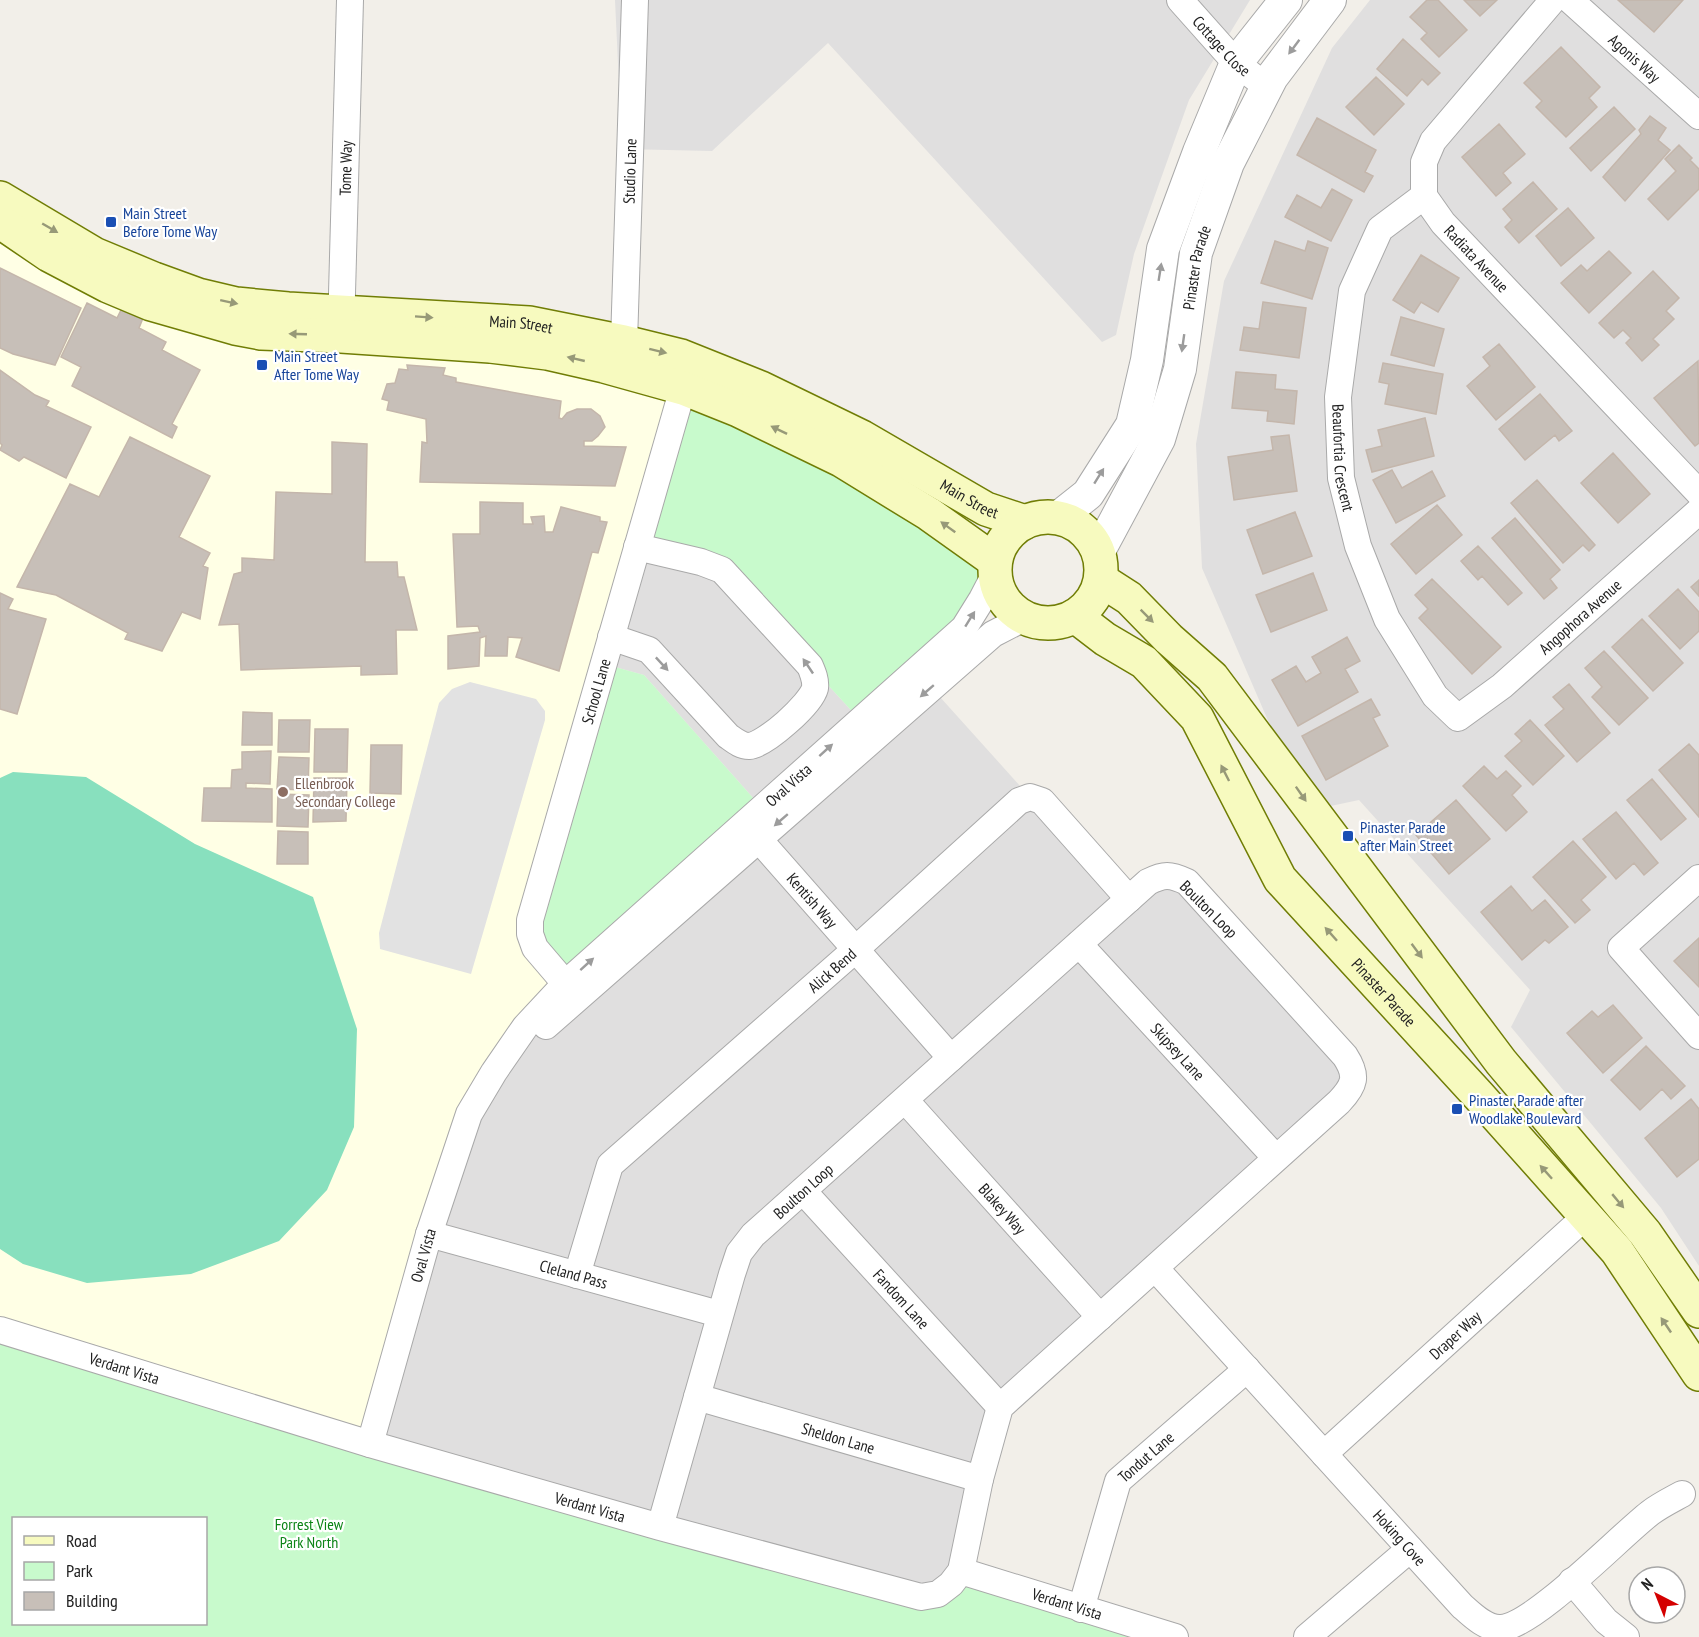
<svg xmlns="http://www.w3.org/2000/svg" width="1699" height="1637" viewBox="0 0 1699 1637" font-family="'PT Sans Narrow',sans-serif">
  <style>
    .residential { fill: #e0dfdf }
    .education { fill: #ffffe5 }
    .park { fill: #c8facc; fill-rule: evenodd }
    .pitch { fill: #88e0be }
    .parking { fill: #e2e2e2 }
    .building { fill: #c7bfb8; stroke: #c4b6ab; stroke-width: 1.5 }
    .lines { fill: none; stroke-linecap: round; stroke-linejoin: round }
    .minor-casing { stroke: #a9a9a9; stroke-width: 28 }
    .tertiary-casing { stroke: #a9a9a9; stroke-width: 34 }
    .secondary-casing { stroke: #707d05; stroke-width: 36 }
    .minor { stroke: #fff; stroke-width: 26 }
    .tertiary { stroke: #fff; stroke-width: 32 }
    .secondary { stroke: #f7fabf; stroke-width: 33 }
    .oneway { fill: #9c9c9c }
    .oneway2 { fill: #979978 }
    .transit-dot { fill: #1a4fb4; stroke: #fff; stroke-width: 2 }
    .education-dot { fill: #8d6e63; stroke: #fff; stroke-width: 2 }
    .labels { text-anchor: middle; stroke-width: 4.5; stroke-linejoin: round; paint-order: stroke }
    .street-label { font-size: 16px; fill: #222; stroke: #fff }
    .transit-label { font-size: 16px; fill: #164399; stroke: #fff; text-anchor: start }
    .education-label { font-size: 16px; fill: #785e54; stroke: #fff; text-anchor: start }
    .park-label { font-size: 16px; fill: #0c8416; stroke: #fff }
  </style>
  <rect width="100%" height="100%" fill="#f2efe9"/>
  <path class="residential" d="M 615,0 L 1250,0 L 1189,100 L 1134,254 L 1116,335 L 1102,342 L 828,43 L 712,151 L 622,149 Z
    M 1370,0 L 1699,0 L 1699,1266 L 1661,1208 L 1511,1027 L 1530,990 L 1359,800 L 1326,807 L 1273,732 L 1202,568 L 1196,444 L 1224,281 L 1332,48 Z
    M 637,547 L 731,579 L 860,720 L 762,808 L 644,675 L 604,664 Z
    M 931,687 L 1030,797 L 1129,899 L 1175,877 L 1354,1080 L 1000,1407 L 961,1571 L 938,1594 L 370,1444 L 494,1072 Z"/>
  <path class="education" d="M 0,201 L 98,260 L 683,388 L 530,920 L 565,984 L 494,1072 L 370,1444 L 0,1330 Z"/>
  <path class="park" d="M 683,388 L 995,561 L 982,599 L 860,720 L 731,579 L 637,547 Z
    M 604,664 L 644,675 L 762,808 L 565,984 L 530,920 Z
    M 0,1330 L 921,1597 L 961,1571 L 1161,1637 L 0,1637 ZM 14,1518 L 206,1518 L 206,1624 L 14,1624 Z"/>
  <path class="pitch" d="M 13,772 L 86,777 L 195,844 L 313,897 L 357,1029 L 354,1127 L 327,1190 L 279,1241 L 191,1274 L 87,1283 L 23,1264 L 0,1249 L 0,778 Z"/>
  <path class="parking" d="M 470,682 L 536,699 L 545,711 L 545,720 L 471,974 L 380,949 L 379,933 L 439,703 L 452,689 Z"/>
  <path class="building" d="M 1427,0 L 1438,0 L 1467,30 L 1439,57 L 1421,39 L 1427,33 L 1410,17 Z
    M 1464,0 L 1497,0 L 1480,16 Z
    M 1618,0 L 1683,0 L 1654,32 Z
    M 1403,39 L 1440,73 L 1428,85 L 1422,79 L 1407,96 L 1377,69 Z
    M 1561,47 L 1600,87 L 1589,98 L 1597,107 L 1566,137 L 1536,107 L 1542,101 L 1524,83 Z
    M 1376,77 L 1404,104 L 1374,135 L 1346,107 Z
    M 1614,107 L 1635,129 L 1591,171 L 1570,148 Z
    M 1650,116 L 1666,128 L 1658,140 L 1670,150 L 1625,201 L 1603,177 L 1641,134 L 1639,130 Z
    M 1317,118 L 1376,150 L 1365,172 L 1373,176 L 1364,192 L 1297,155 Z
    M 1499,124 L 1525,154 L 1503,173 L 1511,183 L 1496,196 L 1462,157 Z
    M 1679,145 L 1692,158 L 1690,160 L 1699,169 L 1699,189 L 1668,220 L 1648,199 L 1676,171 L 1665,159 Z
    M 1533,182 L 1557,209 L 1519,243 L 1505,227 L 1512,220 L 1503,209 Z
    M 1332,189 L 1352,200 L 1331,241 L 1285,217 L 1297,195 L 1321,208 Z
    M 1568,208 L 1594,238 L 1561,266 L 1536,236 Z
    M 1275,241 L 1305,251 L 1308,241 L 1328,248 L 1312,299 L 1261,283 Z
    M 1609,251 L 1631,273 L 1589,313 L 1561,283 L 1581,265 L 1587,271 Z
    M 1421,255 L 1459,278 L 1438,312 L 1421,302 L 1414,313 L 1393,300 Z
    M 0,268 L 81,308 L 55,365 L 13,354 L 0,348 Z
    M 1653,271 L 1679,298 L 1666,311 L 1674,319 L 1653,339 L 1659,345 L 1642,361 L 1626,343 L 1631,338 L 1623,330 L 1614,338 L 1599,323 Z
    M 1263,302 L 1306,308 L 1299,358 L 1240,350 L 1244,327 L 1259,329 Z
    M 87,303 L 117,318 L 122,308 L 143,318 L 139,328 L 166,342 L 162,350 L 200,370 L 172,424 L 177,427 L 172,438 L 72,386 L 81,367 L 61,357 Z
    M 1401,317 L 1444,329 L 1434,366 L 1391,355 Z
    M 1499,344 L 1535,387 L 1496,420 L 1467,386 L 1490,366 L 1483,357 Z
    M 1698,361 L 1699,443 L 1695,446 L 1654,398 Z
    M 1383,363 L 1443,374 L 1436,414 L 1385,404 L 1389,384 L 1379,382 Z
    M 407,365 L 445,368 L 443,375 L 456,378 L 456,382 L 561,401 L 559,418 L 562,419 L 567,413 L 577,409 L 591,409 L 600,416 L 605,427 L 598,436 L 592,441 L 584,441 L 584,446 L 626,447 L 615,486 L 420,482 L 422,442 L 427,443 L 426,419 L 387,410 L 389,401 L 382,399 L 387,384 L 395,383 L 399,369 L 408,370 Z
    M 0,370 L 35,395 L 49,401 L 46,406 L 91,427 L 66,478 L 24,457 L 19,461 L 0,450 L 2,445 L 0,443 Z
    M 1236,372 L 1276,375 L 1275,389 L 1297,391 L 1294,424 L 1267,421 L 1268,411 L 1232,408 Z
    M 1540,394 L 1572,431 L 1559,441 L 1555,435 L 1525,460 L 1499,429 Z
    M 1425,418 L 1434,456 L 1372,472 L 1366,450 L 1382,446 L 1378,430 Z
    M 1289,435 L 1297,491 L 1234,500 L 1228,457 L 1273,450 L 1271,437 Z
    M 130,437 L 210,476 L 179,537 L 210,553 L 203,566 L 208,568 L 200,619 L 182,612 L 162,651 L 125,639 L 128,633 L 56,595 L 17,587 L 70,484 L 99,497 Z
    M 332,442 L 367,444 L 365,562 L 397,562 L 398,577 L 404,577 L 417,630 L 396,630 L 397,674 L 361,675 L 361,666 L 241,670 L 239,624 L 219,625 L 234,574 L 242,572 L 242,558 L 274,560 L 276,492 L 332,494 Z
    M 1613,453 L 1650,494 L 1618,523 L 1581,483 Z
    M 1392,470 L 1402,488 L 1432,471 L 1445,496 L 1396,523 L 1373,480 Z
    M 1537,480 L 1595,545 L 1589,551 L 1583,545 L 1563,563 L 1511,503 Z
    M 480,502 L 523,503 L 523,524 L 533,524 L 531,517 L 544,516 L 545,532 L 553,532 L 561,507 L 600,517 L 600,521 L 607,522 L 598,553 L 592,552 L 559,671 L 516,657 L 522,638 L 508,637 L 507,656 L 485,656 L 486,636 L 480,638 L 479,666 L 448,669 L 448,636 L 480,632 L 478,626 L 457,627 L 453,534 L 480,534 Z
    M 1437,505 L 1462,535 L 1416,574 L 1391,544 Z
    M 1295,512 L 1312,556 L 1263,574 L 1247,530 Z
    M 1515,518 L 1560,570 L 1550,579 L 1557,588 L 1544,599 L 1492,538 Z
    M 1478,546 L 1522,593 L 1508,605 L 1482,576 L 1478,580 L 1461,561 Z
    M 1313,573 L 1327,610 L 1271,632 L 1256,595 Z
    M 1432,579 L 1501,647 L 1472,674 L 1419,618 L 1428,609 L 1415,595 Z
    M 1699,580 L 1699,596 L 1691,587 Z
    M 1678,589 L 1699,612 L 1699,631 L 1680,649 L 1649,616 Z
    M 0,593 L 13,599 L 8,609 L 46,619 L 17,714 L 0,709 Z
    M 1642,619 L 1683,663 L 1653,691 L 1612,647 Z
    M 1347,637 L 1360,661 L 1345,669 L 1358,692 L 1298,726 L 1272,680 L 1296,666 L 1306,682 L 1321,673 L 1312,657 Z
    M 1604,651 L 1648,698 L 1619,725 L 1592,697 L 1602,687 L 1585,668 Z
    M 1569,684 L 1610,733 L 1577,762 L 1545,725 L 1564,709 L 1553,697 Z
    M 1371,699 L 1380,715 L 1373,718 L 1388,746 L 1326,780 L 1302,736 Z
    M 243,712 L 272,713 L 272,745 L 242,745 Z
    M 279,720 L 310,720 L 309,752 L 278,752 Z
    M 1530,720 L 1564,756 L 1533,785 L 1505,756 L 1522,741 L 1515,734 Z
    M 315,729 L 348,729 L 347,772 L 314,772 Z
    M 1689,744 L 1699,755 L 1699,817 L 1659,770 Z
    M 371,745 L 402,745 L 401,794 L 370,793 Z
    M 271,751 L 270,784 L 246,783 L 246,788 L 272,789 L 272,822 L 202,821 L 204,788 L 231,788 L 232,770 L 242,769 L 242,752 Z
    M 279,757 L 309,758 L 308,790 L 277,789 Z
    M 1484,766 L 1497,779 L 1506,771 L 1521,786 L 1512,795 L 1527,812 L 1506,831 L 1463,786 Z
    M 314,778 L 347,778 L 346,821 L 313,822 Z
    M 1652,779 L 1686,819 L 1661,840 L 1627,800 Z
    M 278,794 L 309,795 L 308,827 L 277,826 Z
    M 1456,800 L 1490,839 L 1449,874 L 1416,835 Z
    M 1616,812 L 1658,863 L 1644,875 L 1634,863 L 1616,879 L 1583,839 Z
    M 278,831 L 308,832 L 308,864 L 277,864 Z
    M 1573,841 L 1606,877 L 1581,900 L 1590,910 L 1575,923 L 1533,877 Z
    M 1511,886 L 1532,911 L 1545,900 L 1568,927 L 1549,943 L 1545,940 L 1522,960 L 1481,912 Z
    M 1699,938 L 1699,987 L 1674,961 Z
    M 1613,1005 L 1642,1038 L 1603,1073 L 1567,1033 L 1592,1011 L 1598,1017 Z
    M 1646,1046 L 1685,1086 L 1671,1099 L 1662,1089 L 1640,1110 L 1611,1080 Z
    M 1691,1099 L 1699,1109 L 1699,1159 L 1677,1177 L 1645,1138 Z"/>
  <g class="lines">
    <g class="minor-casing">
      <g id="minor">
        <path id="s1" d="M 1180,0 L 1236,63 L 1267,87"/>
        <path id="s2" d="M 1553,0 L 1433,141 L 1424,162 L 1424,196 L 1443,223 L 1699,493"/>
        <path id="s3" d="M 1570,0 L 1699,116"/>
        <path id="s4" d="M 1424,196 L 1380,229 L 1352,291 L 1338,397 L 1341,478 L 1358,546 L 1387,619 L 1435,696 L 1458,718 L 1502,686 L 1699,511"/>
        <path id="s5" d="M 341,330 L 350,0"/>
        <path id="s6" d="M 624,342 L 635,0"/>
        <path d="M 611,637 L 649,650 L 728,736 C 735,741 741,746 749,746 C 765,745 811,704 815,688 C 816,680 813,673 810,666 L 722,570 L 701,562 L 637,547"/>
        <path id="s7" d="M 747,826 L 951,1058"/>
        <path d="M 1699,878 L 1621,948 L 1699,1036"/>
        <path id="s8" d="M 1079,944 L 1276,1158"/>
        <path id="s9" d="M 576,996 L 535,948 L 530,934 L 530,920 L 683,388"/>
        <path d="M 546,1026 L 993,634 L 1024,618"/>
        <path id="s10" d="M 905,1100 L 1100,1317"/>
        <path id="s11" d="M 803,1191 L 1000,1407"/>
        <path id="s12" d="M 429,1234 L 719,1314"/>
        <path id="s13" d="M 1155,1268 L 1462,1606 C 1472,1615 1486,1629 1501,1628 C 1534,1626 1619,1537 1650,1513 C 1659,1506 1671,1500 1682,1494"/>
        <path id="s14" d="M 577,1275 L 610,1165 L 856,949 L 1019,801 L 1030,797 L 1042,801 L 1129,899"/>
        <path id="s15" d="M 0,1330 L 370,1444 L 660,1527 L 921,1597 L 938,1594 L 951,1584 L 961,1571 L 980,1479 L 1000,1407 L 1339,1102 C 1355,1085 1358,1076 1345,1056 L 1187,882 C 1170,874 1164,874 1148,882 L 753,1235 L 739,1253 L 732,1274 L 660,1527"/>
        <path id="s16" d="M 697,1397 L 980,1479"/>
        <path id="s17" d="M 370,1444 L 429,1234 L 469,1114 L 494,1072 L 525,1027 L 565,984 L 964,628 L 982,599 L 995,574"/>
        <path id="s18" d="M 1324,1454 L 1586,1216"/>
        <path id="s19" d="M 961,1571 L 1175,1637"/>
        <path d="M 1572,1581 L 1606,1621 L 1626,1637"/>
        <path id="s20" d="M 1081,1609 L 1118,1481 L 1247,1369"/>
        <path d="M 1307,1637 L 1410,1549"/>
      </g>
    </g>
    <g class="tertiary-casing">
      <g id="tertiary">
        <path d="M 1059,517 L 1088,494 L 1132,425 L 1147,360 L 1163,249 L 1199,152 L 1236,63 L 1286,0"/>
        <path id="s21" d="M 1099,551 L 1159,439 L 1180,369 L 1196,253 L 1228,163 L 1272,77 L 1330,0"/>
      </g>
    </g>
    <g class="secondary-casing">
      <g id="secondary">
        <path id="s22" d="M 0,198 L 94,254 L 154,279 L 198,295 L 236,304 L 288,309 L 529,323 L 624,342 L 681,356 L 761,388 L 862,437 L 986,509 L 1025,522"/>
        <path d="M 5,225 L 49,255 L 108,286 L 151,304 L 235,328 L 261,333 L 341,336 L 490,346 L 547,353 L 604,366 L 683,388 L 738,410 L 841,460 L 929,514 L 995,561"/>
        <circle cx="1048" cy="570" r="53"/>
        <path d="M 1101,580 L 1129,598 L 1169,639 L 1212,677 L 1501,1062 L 1645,1233 L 1699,1311"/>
        <path id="s23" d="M 1075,616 L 1105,639 L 1144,662 L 1197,718 L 1280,879 L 1479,1096 L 1617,1251 L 1699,1374"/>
      </g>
    </g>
    <use href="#minor" class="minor"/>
    <use href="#tertiary" class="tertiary"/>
    <use href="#secondary" class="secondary"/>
  </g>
  <defs><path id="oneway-solid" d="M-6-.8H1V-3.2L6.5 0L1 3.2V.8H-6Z" transform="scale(1.5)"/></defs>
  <g class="oneway">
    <use href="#oneway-solid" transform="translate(1294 47) rotate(127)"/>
    <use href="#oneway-solid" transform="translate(1160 272) rotate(-81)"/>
    <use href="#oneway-solid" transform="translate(1183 343) rotate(98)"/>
    <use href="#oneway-solid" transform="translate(1099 476) rotate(-58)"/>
    <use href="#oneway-solid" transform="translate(970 619) rotate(-58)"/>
    <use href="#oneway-solid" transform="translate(662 664) rotate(47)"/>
    <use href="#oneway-solid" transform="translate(808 666) rotate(-124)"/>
    <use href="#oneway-solid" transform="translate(927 691) rotate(139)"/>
    <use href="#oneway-solid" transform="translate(826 750) rotate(-42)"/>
    <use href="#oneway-solid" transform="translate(781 820) rotate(139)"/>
    <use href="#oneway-solid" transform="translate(587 964) rotate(-42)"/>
  </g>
  <g class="oneway2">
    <use href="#oneway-solid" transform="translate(50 228) rotate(30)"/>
    <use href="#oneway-solid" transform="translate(229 302) rotate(12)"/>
    <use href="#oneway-solid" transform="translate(424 317) rotate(4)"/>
    <use href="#oneway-solid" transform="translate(298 334) rotate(-178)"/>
    <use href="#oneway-solid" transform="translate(658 351) rotate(14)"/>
    <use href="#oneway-solid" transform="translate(576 359) rotate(-167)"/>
    <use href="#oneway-solid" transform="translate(779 430) rotate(-154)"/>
    <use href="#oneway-solid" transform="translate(948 527) rotate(-144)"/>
    <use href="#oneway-solid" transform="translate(1147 616) rotate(45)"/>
    <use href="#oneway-solid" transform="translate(1225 773) rotate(-117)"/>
    <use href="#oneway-solid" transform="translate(1301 794) rotate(55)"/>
    <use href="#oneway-solid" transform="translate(1331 934) rotate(-132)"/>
    <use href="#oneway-solid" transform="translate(1417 951) rotate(53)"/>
    <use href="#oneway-solid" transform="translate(1546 1172) rotate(-132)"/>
    <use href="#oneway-solid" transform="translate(1618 1201) rotate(50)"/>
    <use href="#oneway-solid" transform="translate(1666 1325) rotate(-124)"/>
  </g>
  <g class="transit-dot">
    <rect x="105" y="216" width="12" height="12" rx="3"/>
    <rect x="256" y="359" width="12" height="12" rx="3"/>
    <rect x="1342" y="830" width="12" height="12" rx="3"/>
    <rect x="1451" y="1103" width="12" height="12" rx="3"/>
  </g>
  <circle class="education-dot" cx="283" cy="792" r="6"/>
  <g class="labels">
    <g class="street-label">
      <text dy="6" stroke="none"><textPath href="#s1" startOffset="62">Cottage Close</textPath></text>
      <text dy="6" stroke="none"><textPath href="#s3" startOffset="87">Agonis Way</textPath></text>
      <text dy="6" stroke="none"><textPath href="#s5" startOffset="162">Tome Way</textPath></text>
      <text dy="6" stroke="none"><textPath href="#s6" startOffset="171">Studio Lane</textPath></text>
      <text dy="6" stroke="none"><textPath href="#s2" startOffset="324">Radiata Avenue</textPath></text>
      <text dy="6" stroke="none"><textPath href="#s21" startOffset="303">Pinaster Parade</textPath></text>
      <text dy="6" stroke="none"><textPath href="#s22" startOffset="546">Main Street</textPath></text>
      <text dy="6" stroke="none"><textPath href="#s4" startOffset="291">Beaufortia Crescent</textPath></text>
      <text dy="6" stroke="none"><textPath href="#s22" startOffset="1032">Main Street</textPath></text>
      <text dy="6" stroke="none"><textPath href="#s4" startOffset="741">Angophora Avenue</textPath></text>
      <text dy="6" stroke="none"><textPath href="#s9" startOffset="330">School Lane</textPath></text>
      <text dy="6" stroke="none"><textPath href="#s17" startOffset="806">Oval Vista</textPath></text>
      <text dy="6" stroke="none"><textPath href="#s7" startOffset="99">Kentish Way</textPath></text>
      <text transform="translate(1209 909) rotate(45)" y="6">Boulton Loop</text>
      <text dy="6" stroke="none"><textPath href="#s14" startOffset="410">Alick Bend</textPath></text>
      <text dy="6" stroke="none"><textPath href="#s23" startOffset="495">Pinaster Parade</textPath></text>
      <text dy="6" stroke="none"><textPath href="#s8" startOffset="146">Skipsey Lane</textPath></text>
      <text transform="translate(803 1191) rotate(-42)" y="6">Boulton Loop</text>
      <text dy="6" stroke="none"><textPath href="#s10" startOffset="146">Blakey Way</textPath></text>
      <text dy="6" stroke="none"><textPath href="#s17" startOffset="196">Oval Vista</textPath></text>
      <text dy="6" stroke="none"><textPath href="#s12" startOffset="150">Cleland Pass</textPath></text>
      <text dy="6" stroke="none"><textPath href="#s11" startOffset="146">Fandom Lane</textPath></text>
      <text dy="6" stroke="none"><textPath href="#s18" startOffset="177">Draper Way</textPath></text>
      <text dy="6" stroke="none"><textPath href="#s15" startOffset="130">Verdant Vista</textPath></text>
      <text dy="6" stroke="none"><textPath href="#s16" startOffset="147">Sheldon Lane</textPath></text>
      <text dy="6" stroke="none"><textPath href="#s20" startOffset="170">Tondut Lane</textPath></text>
      <text dy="6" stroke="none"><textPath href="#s15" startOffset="616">Verdant Vista</textPath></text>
      <text dy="6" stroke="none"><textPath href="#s13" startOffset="364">Hoking Cove</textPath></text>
      <text dy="6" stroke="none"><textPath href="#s19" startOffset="111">Verdant Vista</textPath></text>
    </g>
    <g class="transit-label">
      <text x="123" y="219">Main Street<tspan x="123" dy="18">Before Tome Way</tspan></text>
      <text x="274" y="362">Main Street<tspan x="274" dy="18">After Tome Way</tspan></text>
      <text x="1360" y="833">Pinaster Parade<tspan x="1360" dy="18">after Main Street</tspan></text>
      <text x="1469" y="1106">Pinaster Parade after<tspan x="1469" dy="18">Woodlake Boulevard</tspan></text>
    </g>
    <g class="education-label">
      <text x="295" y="789">Ellenbrook<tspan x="295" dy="18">Secondary College</tspan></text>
    </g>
    <g class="park-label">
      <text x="309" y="1530">Forrest View<tspan x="309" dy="18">Park North</tspan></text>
    </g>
  </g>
  <rect x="12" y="1517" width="195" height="108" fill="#ffffff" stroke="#a7a7a7" stroke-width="1.5"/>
  <rect x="24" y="1536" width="30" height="9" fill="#f7fabf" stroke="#a7a7a7" stroke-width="1.5"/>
  <text x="66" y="1547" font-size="18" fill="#222222">Road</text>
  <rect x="24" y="1562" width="30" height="18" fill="#c8facc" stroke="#a7a7a7" stroke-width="1.5"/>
  <text x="66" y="1577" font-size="18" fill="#222222">Park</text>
  <rect x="24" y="1592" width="30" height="18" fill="#c7bfb8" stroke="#a7a7a7" stroke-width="1.5"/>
  <text x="66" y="1607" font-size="18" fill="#222222">Building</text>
  <g transform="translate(1657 1595) rotate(318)"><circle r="28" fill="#ffffff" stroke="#a7a7a7" stroke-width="1.5"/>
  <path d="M0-4.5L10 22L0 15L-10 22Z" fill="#d40000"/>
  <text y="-9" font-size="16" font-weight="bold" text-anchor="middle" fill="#222222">N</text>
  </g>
</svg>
